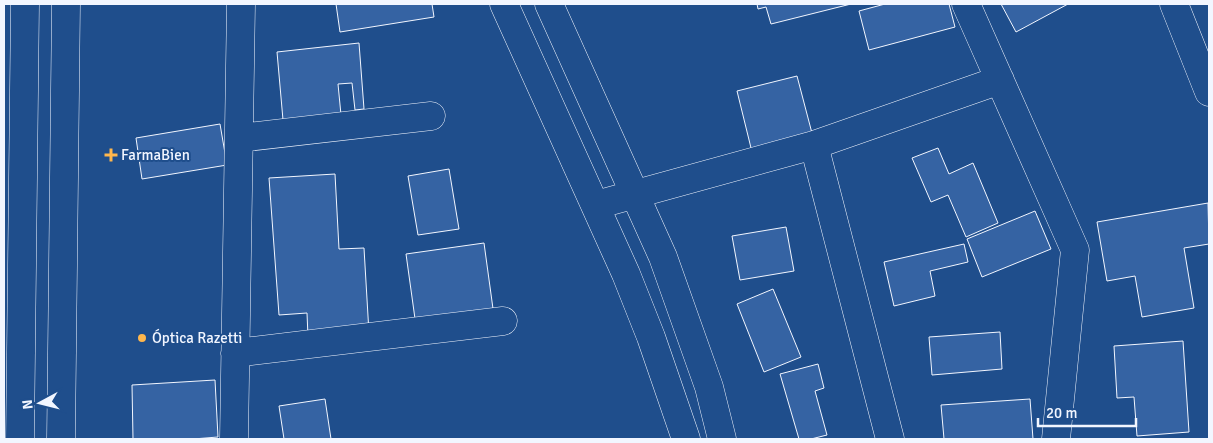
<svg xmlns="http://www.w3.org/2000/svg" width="1213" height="443" viewBox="0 0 1213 443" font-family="Signika,sans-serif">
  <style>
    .building { fill: #3563a3; stroke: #f2f6ff }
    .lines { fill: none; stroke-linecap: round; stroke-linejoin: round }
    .minor-casing { stroke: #f2f6ff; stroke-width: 29 }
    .secondary-casing { stroke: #f2f6ff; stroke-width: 29 }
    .minor { stroke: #1f4e8c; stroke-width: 28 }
    .secondary { stroke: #1f4e8c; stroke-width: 28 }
    .poi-dot { fill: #ffb74d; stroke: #1f4e8c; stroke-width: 2 }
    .labels { text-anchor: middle; stroke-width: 4; stroke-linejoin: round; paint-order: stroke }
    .poi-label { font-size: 15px; fill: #f2f6ff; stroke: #1f4e8c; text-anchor: start }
  </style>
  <rect width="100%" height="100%" fill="#1f4e8c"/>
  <path class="building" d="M 336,4 L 432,4 L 434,17 L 340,32 Z
    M 757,4 L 851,4 L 771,24 L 766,7 L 758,9 Z
    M 885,4 L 949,4 L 955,27 L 869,50 L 859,11 Z
    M 1001,4 L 1068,4 L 1016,32 Z
    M 359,43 L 364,109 L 355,110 L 352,83 L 338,84 L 341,115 L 283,120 L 277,52 Z
    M 797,76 L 813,137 L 752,152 L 737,91 Z
    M 220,124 L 227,165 L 142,179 L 136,138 Z
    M 938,148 L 949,174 L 973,163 L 998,223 L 966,237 L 948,195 L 931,202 L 912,158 Z
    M 449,169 L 459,229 L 418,235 L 408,176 Z
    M 335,174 L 339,249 L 364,248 L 369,333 L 308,337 L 307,313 L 279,315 L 269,178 Z
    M 1208,203 L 1209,244 L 1184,248 L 1194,308 L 1142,317 L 1135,276 L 1107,281 L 1097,222 Z
    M 1035,211 L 1051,249 L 982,277 L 967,239 Z
    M 786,227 L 794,271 L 740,280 L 732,236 Z
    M 484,243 L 494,316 L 416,326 L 406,254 Z
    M 964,244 L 968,262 L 930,271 L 935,296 L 894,306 L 884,262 Z
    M 773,289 L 801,357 L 764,372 L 737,304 Z
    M 1000,332 L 1002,369 L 932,375 L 929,337 Z
    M 1183,341 L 1189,432 L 1137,436 L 1134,397 L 1117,398 L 1114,346 Z
    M 818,364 L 824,388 L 815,391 L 827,435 L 811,439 L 799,439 L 780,374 Z
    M 215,380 L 218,437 L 193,439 L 133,439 L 132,385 Z
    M 325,399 L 331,439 L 284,439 L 279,406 Z
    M 1030,399 L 1033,439 L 944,439 L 941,405 Z"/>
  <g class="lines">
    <g class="minor-casing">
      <path id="minor" d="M 504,4 L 626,274 L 651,337 L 686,439
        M 549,4 L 663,257 L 709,387 L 722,439
        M 966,4 L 1075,250 L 1056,439
        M 239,138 L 431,116
        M 814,145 L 890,439
        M 596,205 L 814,145 L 1000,80
        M 235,353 L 503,321
        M 20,439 L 25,4
        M 61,439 L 66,4
        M 234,439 L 241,4"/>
    </g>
    <g class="secondary-casing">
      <path id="secondary" d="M 1174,4 L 1209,92"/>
    </g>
    <use href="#minor" class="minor"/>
    <use href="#secondary" class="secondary"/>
  </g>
  <g class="poi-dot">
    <path d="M108.5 147.5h5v5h5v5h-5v5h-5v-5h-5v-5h5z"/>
    <circle cx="142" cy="338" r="5"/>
  </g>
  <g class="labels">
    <g class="poi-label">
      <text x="121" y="160">FarmaBien</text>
      <text x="152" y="343">Óptica Razetti</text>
    </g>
  </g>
  <rect width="1213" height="443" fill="none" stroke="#f2f6ff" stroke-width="10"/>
  <g transform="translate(40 403) rotate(263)" stroke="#1f4e8c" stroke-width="4" paint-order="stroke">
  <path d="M0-4L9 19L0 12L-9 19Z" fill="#f2f6ff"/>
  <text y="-8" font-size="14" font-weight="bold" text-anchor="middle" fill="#f2f6ff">N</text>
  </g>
  <path d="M1038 418v8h98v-8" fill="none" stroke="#f2f6ff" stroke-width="2.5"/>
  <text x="1046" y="418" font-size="15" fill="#f2f6ff" stroke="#1f4e8c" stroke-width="4" paint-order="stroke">20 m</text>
</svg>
